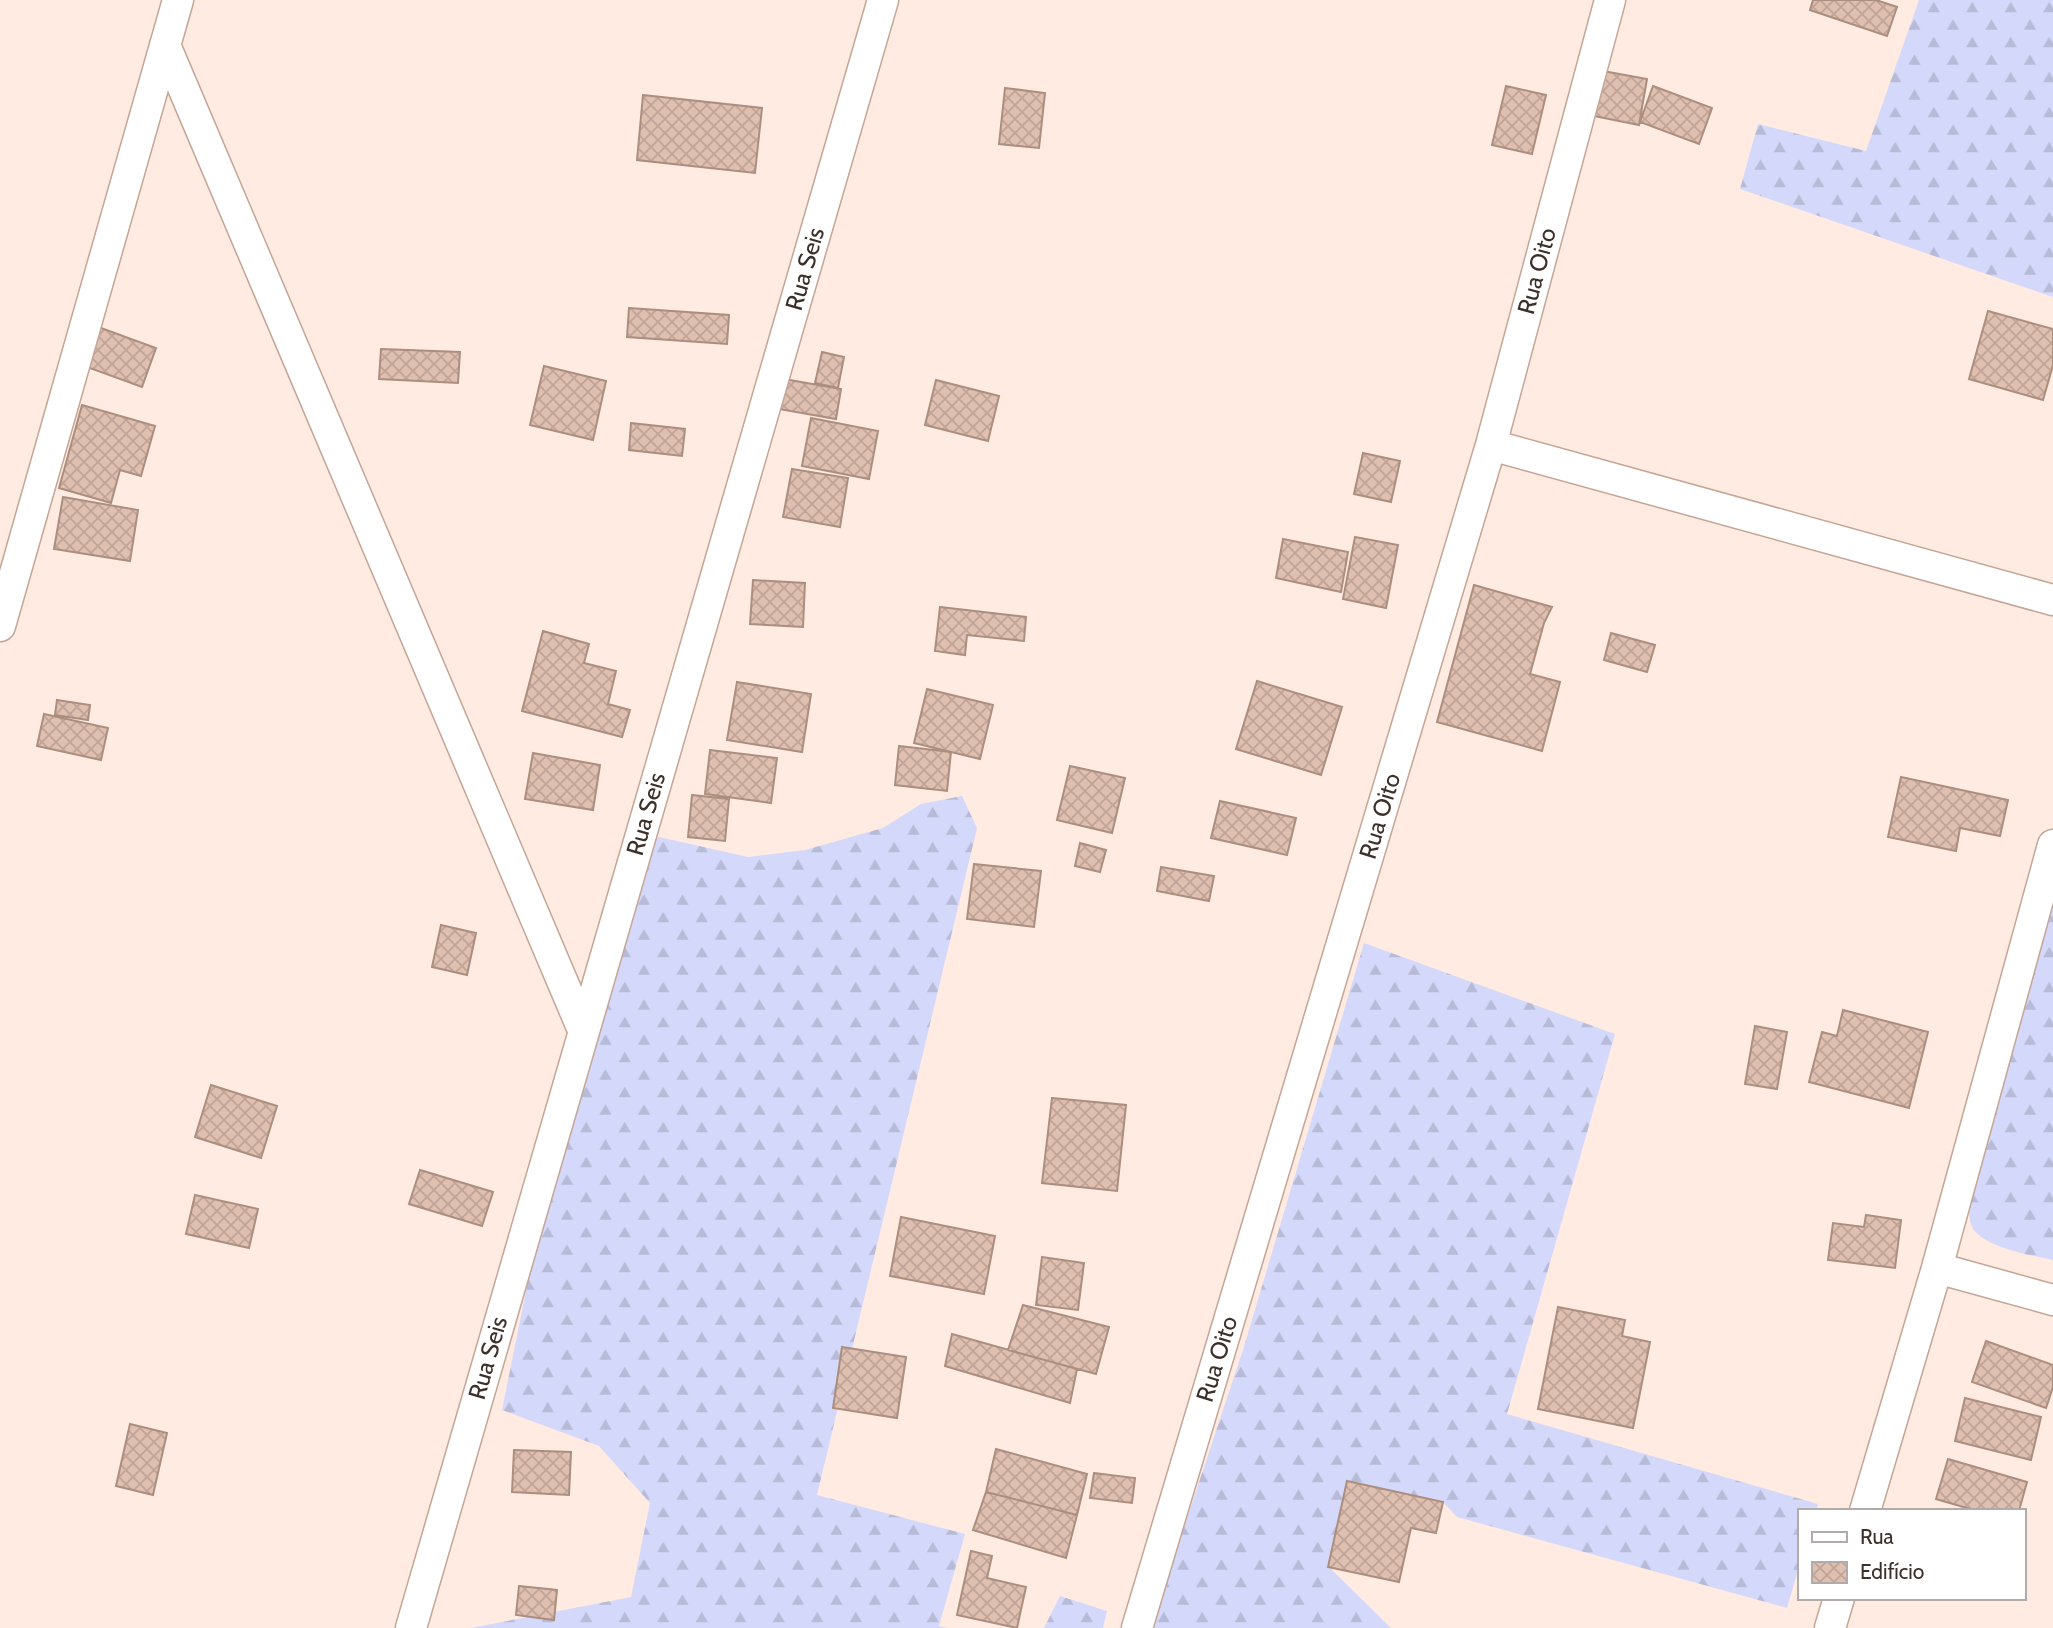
<svg xmlns="http://www.w3.org/2000/svg" width="2053" height="1628" viewBox="0 0 2053 1628" font-family="Cabin,sans-serif">
  <style>
    .forest { fill: url(#forest-firs) }
    .building { fill: url(#building-cross-hatch); stroke: #ac8e7f; stroke-width: 2 }
    .lines { fill: none; stroke-linecap: round; stroke-linejoin: round }
    .street-casing { stroke: #c4a596; stroke-width: 33 }
    .street { stroke: #fff; stroke-width: 30 }
    .labels { text-anchor: middle; stroke-width: 5; stroke-linejoin: round; paint-order: stroke }
    .street-label { font-size: 24px; fill: #3c302a; stroke: #fff }
  </style>
  <defs>
    <pattern id="forest-firs" width="22" height="20" patternUnits="userSpaceOnUse" patternTransform="scale(1.75)"><rect width="22" height="20" fill="#d4d9fb"/><path d="M5 1l3.5 6h-7zM16 11l3.5 6h-7z" fill="#b7bbd7"/></pattern>
    <pattern id="building-cross-hatch" width="8" height="8" patternUnits="userSpaceOnUse" patternTransform="scale(1.75)"><rect width="8" height="8" fill="#dfbfb0"/><path d="M0 0l8 8M0 8l8-8" fill="none" stroke="#c0a498"/></pattern>
  </defs>
  <rect width="100%" height="100%" fill="#ffebe1"/>
  <path class="forest" d="M 1919,0 L 2053,0 L 2053,297 L 1740,189 L 1758,124 L 1866,151 Z
    M 962,796 L 977,828 L 817,1495 L 965,1534 L 939,1626 L 947,1628 L 471,1628 L 631,1597 L 650,1503 L 599,1446 L 502,1410 L 553,1157 L 648,838 L 659,837 L 748,857 L 805,850 L 883,828 L 921,804 Z
    M 2053,906 L 2053,1260 C 2031,1255 1975,1247 1970,1221 C 1969,1216 1969,1209 1969,1204 Z
    M 1364,943 L 1615,1034 L 1507,1414 L 1818,1504 L 1816,1511 L 1799,1511 L 1799,1567 L 1787,1608 L 1457,1517 L 1443,1502 L 1347,1482 L 1329,1567 L 1391,1628 L 1154,1628 L 1166,1581 L 1243,1350 Z
    M 1060,1596 L 1107,1611 L 1103,1628 L 1044,1628 Z"/>
  <path class="building" d="M 1813,0 L 1876,0 L 1897,7 L 1887,36 L 1810,10 Z
    M 1603,71 L 1647,79 L 1639,125 L 1594,116 Z
    M 1506,86 L 1546,95 L 1532,154 L 1492,145 Z
    M 1653,86 L 1712,108 L 1699,144 L 1640,122 Z
    M 1005,88 L 1045,93 L 1039,148 L 999,144 Z
    M 643,95 L 762,108 L 755,173 L 637,160 Z
    M 629,308 L 729,315 L 727,344 L 627,337 Z
    M 1988,311 L 2053,329 L 2053,365 L 2043,400 L 1969,379 Z
    M 90,324 L 156,348 L 142,387 L 76,363 Z
    M 381,349 L 460,352 L 458,383 L 379,379 Z
    M 822,352 L 844,357 L 838,388 L 815,383 Z
    M 544,366 L 606,381 L 593,440 L 530,425 Z
    M 784,379 L 841,389 L 836,419 L 779,409 Z
    M 936,380 L 999,396 L 988,441 L 925,425 Z
    M 82,405 L 155,426 L 141,476 L 120,470 L 111,503 L 59,488 Z
    M 811,418 L 878,431 L 869,479 L 802,466 Z
    M 631,423 L 685,429 L 682,456 L 629,450 Z
    M 1363,453 L 1400,461 L 1391,502 L 1354,494 Z
    M 792,469 L 848,478 L 840,527 L 783,517 Z
    M 63,497 L 138,510 L 130,561 L 54,549 Z
    M 1355,537 L 1398,545 L 1386,608 L 1343,599 Z
    M 1283,539 L 1348,552 L 1341,592 L 1276,578 Z
    M 753,580 L 805,583 L 803,627 L 750,624 Z
    M 1474,585 L 1552,607 L 1544,623 L 1530,674 L 1560,682 L 1542,751 L 1437,722 Z
    M 940,607 L 1026,617 L 1024,641 L 967,635 L 965,655 L 935,651 Z
    M 543,631 L 589,644 L 584,663 L 616,671 L 608,704 L 630,710 L 622,737 L 522,711 Z
    M 1611,633 L 1655,645 L 1647,672 L 1604,660 Z
    M 1257,681 L 1342,707 L 1321,775 L 1236,749 Z
    M 737,682 L 811,694 L 802,752 L 727,740 Z
    M 927,689 L 993,705 L 980,759 L 914,743 Z
    M 57,700 L 90,705 L 88,720 L 55,715 Z
    M 44,714 L 108,728 L 101,760 L 37,746 Z
    M 899,746 L 951,752 L 947,791 L 895,785 Z
    M 710,750 L 777,758 L 771,803 L 705,794 Z
    M 533,753 L 600,765 L 593,810 L 525,799 Z
    M 1070,766 L 1125,778 L 1112,833 L 1057,820 Z
    M 1901,777 L 2008,800 L 2000,836 L 1960,828 L 1956,851 L 1888,837 Z
    M 692,795 L 729,799 L 725,841 L 688,837 Z
    M 1220,801 L 1296,818 L 1287,855 L 1211,838 Z
    M 1080,843 L 1106,850 L 1100,872 L 1075,866 Z
    M 974,864 L 1041,871 L 1034,927 L 967,919 Z
    M 1161,867 L 1214,876 L 1209,901 L 1157,891 Z
    M 441,925 L 476,933 L 467,975 L 432,967 Z
    M 1843,1010 L 1928,1032 L 1909,1108 L 1809,1082 L 1822,1032 L 1837,1036 Z
    M 1755,1026 L 1787,1032 L 1777,1089 L 1745,1084 Z
    M 211,1085 L 277,1106 L 261,1158 L 195,1137 Z
    M 1052,1098 L 1126,1105 L 1117,1191 L 1042,1183 Z
    M 420,1170 L 493,1192 L 482,1226 L 409,1204 Z
    M 195,1195 L 258,1209 L 249,1248 L 186,1234 Z
    M 1866,1215 L 1901,1220 L 1895,1268 L 1828,1260 L 1833,1223 L 1864,1227 Z
    M 901,1217 L 995,1236 L 984,1294 L 890,1276 Z
    M 1042,1257 L 1084,1263 L 1078,1310 L 1036,1305 Z
    M 1023,1305 L 1109,1327 L 1096,1374 L 1008,1350 Z
    M 1558,1307 L 1625,1320 L 1622,1336 L 1650,1342 L 1633,1428 L 1538,1409 Z
    M 952,1334 L 1077,1369 L 1070,1403 L 945,1366 Z
    M 1986,1341 L 2053,1365 L 2053,1387 L 2046,1408 L 1972,1382 Z
    M 842,1347 L 906,1357 L 897,1418 L 833,1408 Z
    M 1965,1398 L 2041,1417 L 2031,1460 L 1955,1441 Z
    M 130,1424 L 167,1433 L 153,1495 L 116,1486 Z
    M 996,1449 L 1087,1474 L 1077,1515 L 986,1492 Z
    M 514,1450 L 571,1452 L 569,1495 L 512,1492 Z
    M 1948,1459 L 2027,1482 L 2019,1511 L 1977,1511 L 1936,1499 Z
    M 1094,1473 L 1135,1478 L 1132,1503 L 1090,1498 Z
    M 1347,1481 L 1443,1502 L 1436,1533 L 1411,1528 L 1399,1582 L 1328,1567 Z
    M 986,1492 L 1077,1515 L 1066,1558 L 973,1530 Z
    M 971,1551 L 992,1556 L 987,1578 L 1026,1587 L 1017,1628 L 957,1615 Z
    M 519,1586 L 557,1590 L 554,1620 L 516,1615 Z"/>
  <g class="lines">
    <g class="street-casing">
      <path id="street" d="M 165,45 L 583,1030
        M 1491,445 L 2053,600
        M 0,626 L 178,0
        M 1937,1268 L 2053,1300
        M 1865,1511 L 1937,1268 L 2053,845
        M 411,1628 L 883,0
        M 1137,1628 L 1491,445 L 1610,0
        M 1830,1628 L 1839,1598"/>
    </g>
    <use href="#street" class="street"/>
  </g>
  <g class="labels">
    <g class="street-label">
      <text transform="translate(805 269) rotate(-74)" y="8">Rua Seis</text>
      <text transform="translate(1537 271) rotate(-75)" y="8">Rua Oito</text>
      <text transform="translate(646 814) rotate(-74)" y="8">Rua Seis</text>
      <text transform="translate(1380 816) rotate(-73)" y="8">Rua Oito</text>
      <text transform="translate(488 1358) rotate(-74)" y="8">Rua Seis</text>
      <text transform="translate(1217 1359) rotate(-73)" y="8">Rua Oito</text>
    </g>
  </g>
  <rect x="1798" y="1509" width="228" height="91" fill="#ffffff" stroke="#b1acaa" stroke-width="2"/>
  <rect x="1812" y="1532" width="35" height="10" fill="#ffffff" stroke="#b1acaa" stroke-width="2"/>
  <text x="1860" y="1544" font-size="21" fill="#3c302a">Rua</text>
  <rect x="1812" y="1562" width="35" height="21" fill="url(#building-cross-hatch)" stroke="#b1acaa" stroke-width="2"/>
  <text x="1860" y="1579" font-size="21" fill="#3c302a">Edifício</text>
</svg>
